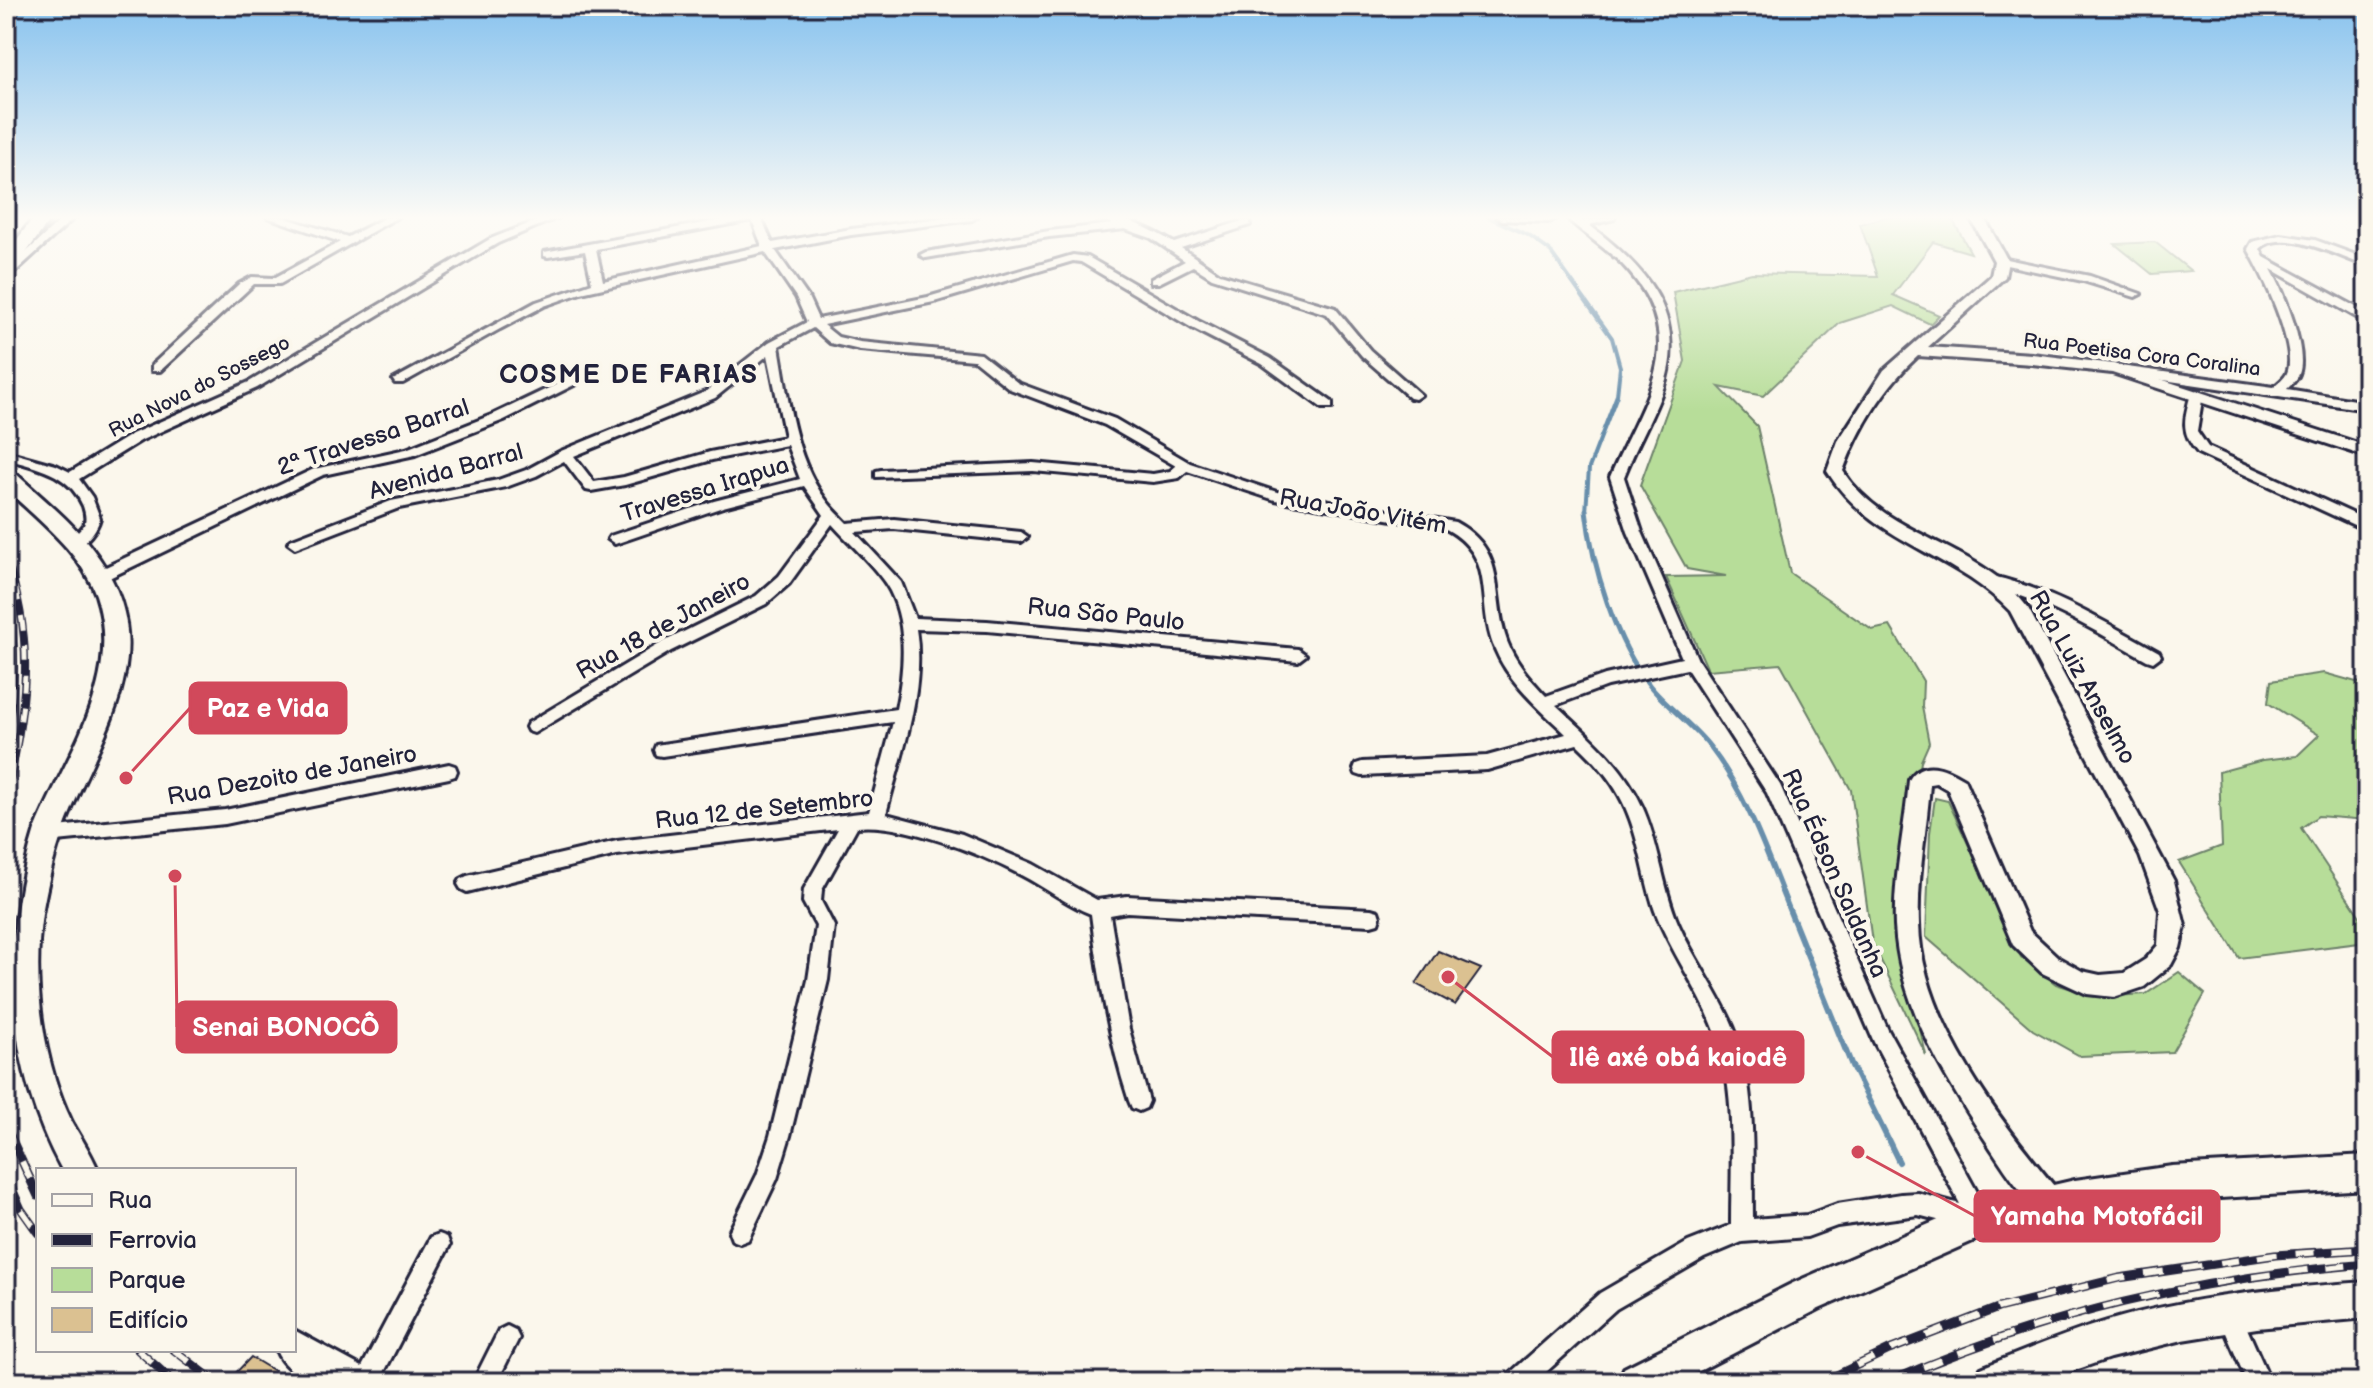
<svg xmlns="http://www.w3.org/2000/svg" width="2373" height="1388" viewBox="0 0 2373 1388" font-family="'Balsamiq Sans',sans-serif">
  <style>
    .green { fill: #b7dd99; stroke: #6c806a; stroke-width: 2 }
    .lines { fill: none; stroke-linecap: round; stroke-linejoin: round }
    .stream-far2 { stroke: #678eab; stroke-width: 4 }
    .stream-far1 { stroke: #678eab; stroke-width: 5 }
    .stream { stroke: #678eab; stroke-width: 6 }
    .building { fill: #dbc191; stroke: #22223b; stroke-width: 2 }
    .minor-casing { stroke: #22223b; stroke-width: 6 }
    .tertiary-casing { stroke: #22223b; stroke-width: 6 }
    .trunk-casing { stroke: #22223b; stroke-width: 6 }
    .minor { fill: #fbf7ec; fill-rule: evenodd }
    .tertiary { fill: #fbf7ec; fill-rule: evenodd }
    .trunk { fill: #fbf7ec; fill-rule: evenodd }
    .rail-far2-casing { stroke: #22223b; stroke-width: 6 }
    .rail-far1-casing { stroke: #22223b; stroke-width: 8 }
    .rail-casing { stroke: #22223b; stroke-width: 9 }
    .rail-far2 { stroke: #fbf7ec; stroke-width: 4; stroke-dasharray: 12; stroke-linecap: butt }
    .rail-far1 { stroke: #fbf7ec; stroke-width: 5; stroke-dasharray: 15; stroke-linecap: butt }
    .rail { stroke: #fbf7ec; stroke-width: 6; stroke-dasharray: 19; stroke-linecap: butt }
    .labels { text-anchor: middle; stroke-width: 8; stroke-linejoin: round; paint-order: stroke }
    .far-street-label { font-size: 20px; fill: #22223b; stroke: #fbf7ec }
    .street-label { font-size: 24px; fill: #22223b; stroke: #fbf7ec }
    .far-district-label { font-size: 26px; font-weight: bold; letter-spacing: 2px; fill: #22223b; stroke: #fbf7ec }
    .leader { fill: none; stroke: #d1495b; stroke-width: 3 }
    .callout-dot { fill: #d1495b; stroke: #fbf7ec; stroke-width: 3 }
    .callout { fill: #d1495b; stroke: #d1495b; stroke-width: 3 }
    .callout-label { font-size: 26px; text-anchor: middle; font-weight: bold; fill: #fff }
  </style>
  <rect width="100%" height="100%" fill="#fbf7ec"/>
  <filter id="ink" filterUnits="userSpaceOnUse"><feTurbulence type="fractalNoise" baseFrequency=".0125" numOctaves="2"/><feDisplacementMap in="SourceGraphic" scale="16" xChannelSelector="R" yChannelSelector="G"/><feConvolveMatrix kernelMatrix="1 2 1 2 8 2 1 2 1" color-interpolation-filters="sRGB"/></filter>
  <g filter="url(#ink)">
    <path class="green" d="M 1886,217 L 1951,217 L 1971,253 L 1933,242 L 1893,295 L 1939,315 L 1930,324 L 1893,306 L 1840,323 L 1763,396 L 1719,387 L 1757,426 L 1790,573 L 1872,630 L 1890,626 L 1923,681 L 1922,707 L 1929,743 L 1921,761 L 1900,942 L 1926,1055 L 1872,942 L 1851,790 L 1781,664 L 1708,670 L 1666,577 L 1726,576 L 1687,569 L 1640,485 L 1685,361 L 1673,292 L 1752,273 L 1878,276 L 1860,224 Z
      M 2155,242 L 2191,271 L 2152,274 L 2115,244 Z
      M 2324,673 L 2367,685 L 2367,820 L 2318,816 L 2301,828 L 2367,927 L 2367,942 L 2239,958 L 2179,862 L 2222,846 L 2219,772 L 2263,760 L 2297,756 L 2319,735 L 2268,703 L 2271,681 Z
      M 1935,798 L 1948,801 L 2021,957 L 2056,984 L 2098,997 L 2146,994 L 2179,972 L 2205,994 L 2172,1052 L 2080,1056 L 2033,1030 L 1926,937 L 1930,833 Z"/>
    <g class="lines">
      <path class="stream-far2" d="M 1488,217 L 1528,235 L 1550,251 L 1612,338 L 1620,367 L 1617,395 L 1589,468 L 1586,512"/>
      <path class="stream-far1" d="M 1586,510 C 1592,565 1615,642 1650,686 C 1668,708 1693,725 1710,747 C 1744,791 1763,843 1783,894"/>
      <path class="stream" d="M 1782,892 L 1852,1066 L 1899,1162"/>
    </g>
    <path class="building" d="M 1438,951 L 1481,969 L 1455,1005 L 1416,984 Z
      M 251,1357 L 292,1382 L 227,1382 Z"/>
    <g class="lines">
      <g class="minor-casing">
        <path id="minor" d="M 64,217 L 75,217 L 6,280 L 6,271 Z
          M 267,217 L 282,217 L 348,237 L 386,217 L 398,217 L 280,284 L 254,284 L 160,371 L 152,371 L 152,365 L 239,284 L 252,277 L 274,278 L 340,242 Z
          M 546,217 L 559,217 L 498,243 L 257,388 L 142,440 L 79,479 L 92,497 L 100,518 C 97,530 86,544 74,548 L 67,543 C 72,537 80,531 84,525 C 87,519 85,512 83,506 C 69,473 37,468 6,459 L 6,451 L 56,465 L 70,472 L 132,434 L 249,382 L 490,239 Z
          M 737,217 L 761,217 L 772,243 L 851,229 L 950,217 L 977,217 L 972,220 L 851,235 L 775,250 L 808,297 L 818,319 L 928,297 L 1073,255 L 1088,257 L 1200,322 L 1270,358 L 1332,402 L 1332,408 L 1322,408 L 1262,364 L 1192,328 L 1081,262 L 1073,261 L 934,302 L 823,325 L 838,337 L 860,342 L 981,354 L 1018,383 L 1115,419 L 1190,463 L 1277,492 L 1455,522 C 1506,550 1492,587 1505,635 C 1512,659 1529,678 1546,696 L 1605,675 L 1682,658 L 1628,532 L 1610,477 C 1643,399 1695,340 1622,264 C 1605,247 1583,234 1566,217 L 1577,217 L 1583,221 L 1615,217 L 1614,219 L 1589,225 C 1647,269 1690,316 1662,392 C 1651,421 1635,448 1624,477 L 1642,532 L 1698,660 L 1780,785 L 1888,1030 L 1988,1212 L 1991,1220 L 1988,1228 L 1980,1231 L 1918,1215 L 1837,1226 L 1807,1237 L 1742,1242 L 1704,1258 L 1616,1309 L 1535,1382 L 1505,1382 L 1509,1374 L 1600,1293 L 1688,1242 L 1731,1225 C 1731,1162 1737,1091 1715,1031 C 1699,989 1671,953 1655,911 C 1642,873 1639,830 1619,795 C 1608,775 1593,759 1577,744 L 1487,770 L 1362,776 L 1356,774 L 1354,769 L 1356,764 L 1362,762 L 1487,756 L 1566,734 C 1540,709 1509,683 1495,649 C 1475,603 1499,558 1446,529 L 1275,500 L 1187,471 L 1179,478 L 1153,482 L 1033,471 L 876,477 L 876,471 L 881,470 L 1033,463 L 1153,474 L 1170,471 L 1176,466 L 1105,425 L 1010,389 L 974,360 L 860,350 L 830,343 L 813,328 L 779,346 C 788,397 794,458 826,500 C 832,508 840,516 847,523 L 894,519 L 1021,532 L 1028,537 L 1021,542 L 894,529 L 855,532 L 901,582 L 915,618 L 987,621 L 1298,649 L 1306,655 L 1298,661 L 987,631 L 916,629 C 926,690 901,755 886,814 L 962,834 L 1033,864 L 1097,900 L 1127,896 L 1371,909 L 1378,911 L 1380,917 L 1378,923 L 1371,925 L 1127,912 L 1110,915 L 1129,1029 L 1149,1101 L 1146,1108 L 1139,1111 L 1132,1108 L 1129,1101 C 1109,1040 1099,978 1091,914 C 1067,905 1045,887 1021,875 C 981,854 902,822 857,827 L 822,890 L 821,901 L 834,926 L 828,980 L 790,1136 L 777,1179 L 748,1240 L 740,1243 L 732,1240 L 729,1232 L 757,1175 L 770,1136 L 808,980 L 816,926 L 803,902 L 804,889 L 838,829 L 617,855 L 467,892 L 461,889 L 458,884 L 461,879 L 467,876 L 617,841 L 869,812 L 893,722 L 662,756 L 656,755 L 654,750 L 656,745 L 662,744 L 896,709 C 904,671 908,626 890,591 C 880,571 848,542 832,524 L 789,584 L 766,604 L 671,651 L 534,733 L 528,731 L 526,727 L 528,723 L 661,643 L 756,596 L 779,576 L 824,515 L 804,486 L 723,507 L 615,544 L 608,539 L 610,536 L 714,501 L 800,479 L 787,445 L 712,460 L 625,485 L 591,491 L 586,490 L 564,461 L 536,476 L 506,487 L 399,508 L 295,548 L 288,543 L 290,540 L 391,501 L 498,480 L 526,470 L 561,451 L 705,392 L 769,342 L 807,322 L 796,297 L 765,252 L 581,293 L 544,306 L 500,329 L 403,383 L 395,383 L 393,380 L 536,302 L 592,283 L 585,251 L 548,257 L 544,256 L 544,252 ZM 752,220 L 762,246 L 603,281 L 596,249 ZM 768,355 L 785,437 L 710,452 L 624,477 L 594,482 L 574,456 L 715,398 ZM 1687,669 L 1767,793 L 1874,1042 L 1960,1204 L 1918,1193 L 1901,1194 L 1837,1204 L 1807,1215 L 1753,1219 C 1752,1158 1757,1089 1735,1031 C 1720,993 1694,960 1678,923 C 1662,885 1659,843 1642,806 C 1623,764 1589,736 1556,705 L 1607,686 Z
          M 1099,217 C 1123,215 1153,230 1174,243 L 1242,221 L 1250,221 L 1250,225 L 1181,248 L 1220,274 L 1335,308 L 1370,350 L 1421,395 L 1415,399 L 1410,398 L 1362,356 L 1327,314 L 1212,278 L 1193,266 L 1159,283 L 1151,283 L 1151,279 L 1185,261 L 1151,238 L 1125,229 L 1049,237 L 926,258 L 920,255 L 926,252 L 1049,231 L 1112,224 Z
          M 1497,217 L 1553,217 L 1555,219 L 1550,222 L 1502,220 Z
          M 2281,235 L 2315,240 L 2367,259 L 2367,266 C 2341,258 2282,226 2260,249 L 2264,257 L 2367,313 L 2367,322 L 2363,321 L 2271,269 C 2284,291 2308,351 2299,374 C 2297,380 2291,385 2287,389 L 2367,402 L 2367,410 L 2116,373 L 2116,367 L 2120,366 L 2274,387 C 2278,383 2285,378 2287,373 C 2298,348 2262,273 2248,249 L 2252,242 Z
          M 2001,258 L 2090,276 L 2141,294 L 2135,297 L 2083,281 L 1997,263 L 1995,261 Z
          M 574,376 L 578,377 L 578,383 L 504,420 L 415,455 L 323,475 L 105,580 L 95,580 L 93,576 L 95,572 L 314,469 L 406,449 L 494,414 Z
          M 2197,390 L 2203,394 L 2197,431 L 2208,447 L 2367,520 L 2367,531 L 2198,453 C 2180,433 2184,418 2191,394 Z
          M 1992,576 C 2053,590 2104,622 2159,652 L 2161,656 L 2153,662 L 2147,660 C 2092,629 2049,602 1987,585 L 1985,581 Z
          M 449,764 L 455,766 L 457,771 L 455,776 L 449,778 L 225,824 L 47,842 L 41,840 L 38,835 L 41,830 L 47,828 L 225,810 Z
          M 439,1234 L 447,1237 L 450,1245 L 379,1382 L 354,1382 L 431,1237 Z
          M 2229,1303 L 2237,1306 L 2271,1382 L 2247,1382 L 2218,1314 L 2221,1306 Z
          M 507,1326 L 515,1330 L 519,1338 L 497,1382 L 473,1382 L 499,1330 Z"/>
      </g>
      <g class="tertiary-casing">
        <path id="tertiary" d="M 1970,217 L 1984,217 L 2008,261 L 2005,277 L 1928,347 L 2032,354 L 2114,364 L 2367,446 L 2367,457 L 2112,373 L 2032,364 L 1918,356 C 1884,387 1859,428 1843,471 C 1886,539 1981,543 2028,608 L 2174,881 L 2185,926 L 2180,948 L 2171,965 L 2144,987 L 2114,997 L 2087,994 L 2042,973 L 2013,945 L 1948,790 L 1936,783 L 1930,784 C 1927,830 1917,877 1919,924 C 1921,1020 2001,1123 2061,1194 L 2064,1204 L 2061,1214 L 2051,1217 C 2028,1208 2002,1165 1988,1144 C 1946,1080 1899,1005 1895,926 C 1893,878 1905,828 1909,780 C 1922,757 1946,768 1964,779 L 2030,931 L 2059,958 L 2082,971 L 2100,975 L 2124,973 L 2146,959 L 2158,945 L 2160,911 L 2140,856 L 2010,611 C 1952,551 1871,543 1827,471 L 1838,441 L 1884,370 L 1991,276 L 1994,261 Z"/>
      </g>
      <g class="trunk-casing">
        <path id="trunk" d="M 34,217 L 52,217 L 13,271 L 6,273 L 6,254 Z
          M 6,470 L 14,472 C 43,499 77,525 99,558 C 167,656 97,738 63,831 C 53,858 47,886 42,914 C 32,981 42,1060 72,1122 C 81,1138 91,1153 98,1170 L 62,1170 C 5,1065 0,943 35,830 C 65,756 124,680 96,595 C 80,551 38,520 6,489 Z
          M 2367,1155 L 2367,1189 L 2172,1201 L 2027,1225 L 1982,1237 L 1819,1309 L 1678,1382 L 1619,1382 L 1624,1368 L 1793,1283 L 1980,1202 L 2075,1180 L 2172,1166 Z
          M 2367,1282 L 2367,1318 L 2257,1328 L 2183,1340 L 2110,1358 L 2041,1382 L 1976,1382 L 1981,1368 C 2023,1351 2064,1334 2107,1321 C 2192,1296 2280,1288 2367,1282 Z
          M 294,1330 L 364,1368 L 369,1382 C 336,1382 291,1387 276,1350 L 294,1350 Z"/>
      </g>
      <use href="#minor" class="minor"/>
      <use href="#tertiary" class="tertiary"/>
      <use href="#trunk" class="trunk"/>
      <g class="rail-far2-casing">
        <path id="rail-far2" d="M 6,230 L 16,217"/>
      </g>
      <g class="rail-far1-casing">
        <path id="rail-far1" d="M 6,558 C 38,647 24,711 6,801
          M 6,597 C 18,645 15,692 6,740"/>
      </g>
      <g class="rail-casing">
        <path id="rail" d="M 6,1127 L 38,1196
          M 6,1175 L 21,1209 L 38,1233
          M 138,1350 L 174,1382
          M 174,1350 L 216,1382
          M 1822,1382 L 1889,1350 L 1998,1308 L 2119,1278 L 2275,1255 L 2367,1249
          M 1888,1382 C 2045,1313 2197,1278 2367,1264"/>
      </g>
      <use href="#rail-far2" class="rail-far2"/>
      <use href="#rail-far1" class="rail-far1"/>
      <use href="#rail" class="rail"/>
    </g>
  </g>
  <linearGradient id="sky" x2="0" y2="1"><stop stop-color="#87c2ee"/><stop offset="0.53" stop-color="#fdfbf6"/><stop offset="1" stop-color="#fdfbf6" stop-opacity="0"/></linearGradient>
  <rect width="2373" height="411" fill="url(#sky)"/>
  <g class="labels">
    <g class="far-street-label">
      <text transform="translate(2142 354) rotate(7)" y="7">Rua Poetisa Cora Coralina</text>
      <text transform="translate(199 386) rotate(-27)" y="7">Rua Nova do Sossego</text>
    </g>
    <g class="street-label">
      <text transform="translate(373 437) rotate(-18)" y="8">2ª Travessa Barral</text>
      <text transform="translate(446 471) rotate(-15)" y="8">Avenida Barral</text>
      <text transform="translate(705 489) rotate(-17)" y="8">Travessa Irapua</text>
      <text transform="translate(1363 511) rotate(10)" y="8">Rua João Vitém</text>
      <text transform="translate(1106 614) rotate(6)" y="8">Rua São Paulo</text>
      <text transform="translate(663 626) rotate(-29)" y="8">Rua 18 de Janeiro</text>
      <text transform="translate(2083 677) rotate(61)" y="8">Rua Luiz Anselmo</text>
      <text transform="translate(292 775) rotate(-10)" y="8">Rua Dezoito de Janeiro</text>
      <text transform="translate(764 809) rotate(-6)" y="8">Rua 12 de Setembro</text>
      <text transform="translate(1835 873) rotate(66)" y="8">Rua Édson Saldanha</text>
    </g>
    <g class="far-district-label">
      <text x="629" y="383">COSME DE FARIAS</text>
    </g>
  </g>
  <path class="leader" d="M126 778L190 708M175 876L177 1027M1448 977L1553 1057M1858 1152L1975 1216"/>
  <g class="callout-dot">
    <circle cx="126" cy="778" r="8"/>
    <circle cx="175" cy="876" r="8"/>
    <circle cx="1448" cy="977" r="8"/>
    <circle cx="1858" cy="1152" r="8"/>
  </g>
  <g class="callout">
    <rect x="190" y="683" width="156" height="50" rx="8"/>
    <rect x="177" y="1002" width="219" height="50" rx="8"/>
    <rect x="1553" y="1032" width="250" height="50" rx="8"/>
    <rect x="1975" y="1191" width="244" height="50" rx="8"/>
  </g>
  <g class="callout-label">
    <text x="268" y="717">Paz e Vida</text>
    <text x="286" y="1036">Senai BONOCÔ</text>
    <text x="1678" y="1066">Ilê axé obá kaiodê</text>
    <text x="2097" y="1225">Yamaha Motofácil</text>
  </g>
  <rect width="2373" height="1388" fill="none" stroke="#fbf7ec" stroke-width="32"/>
  <rect x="16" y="16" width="2341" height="1356" fill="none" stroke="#22223b" stroke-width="3" filter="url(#ink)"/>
  <rect x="36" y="1168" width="260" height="184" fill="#fbf7ec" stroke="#a4a2a5" stroke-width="2"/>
  <rect x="52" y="1194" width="40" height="12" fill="#fbf7ec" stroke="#a4a2a5" stroke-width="2"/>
  <text x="108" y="1208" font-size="24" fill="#22223b">Rua</text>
  <rect x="52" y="1234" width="40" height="12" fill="#22223b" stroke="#a4a2a5" stroke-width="2"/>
  <text x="108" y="1248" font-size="24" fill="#22223b">Ferrovia</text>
  <rect x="52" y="1268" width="40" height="24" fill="#b7dd99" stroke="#a4a2a5" stroke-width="2"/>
  <text x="108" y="1288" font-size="24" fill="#22223b">Parque</text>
  <rect x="52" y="1308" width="40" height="24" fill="#dbc191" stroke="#a4a2a5" stroke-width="2"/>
  <text x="108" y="1328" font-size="24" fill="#22223b">Edifício</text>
</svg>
